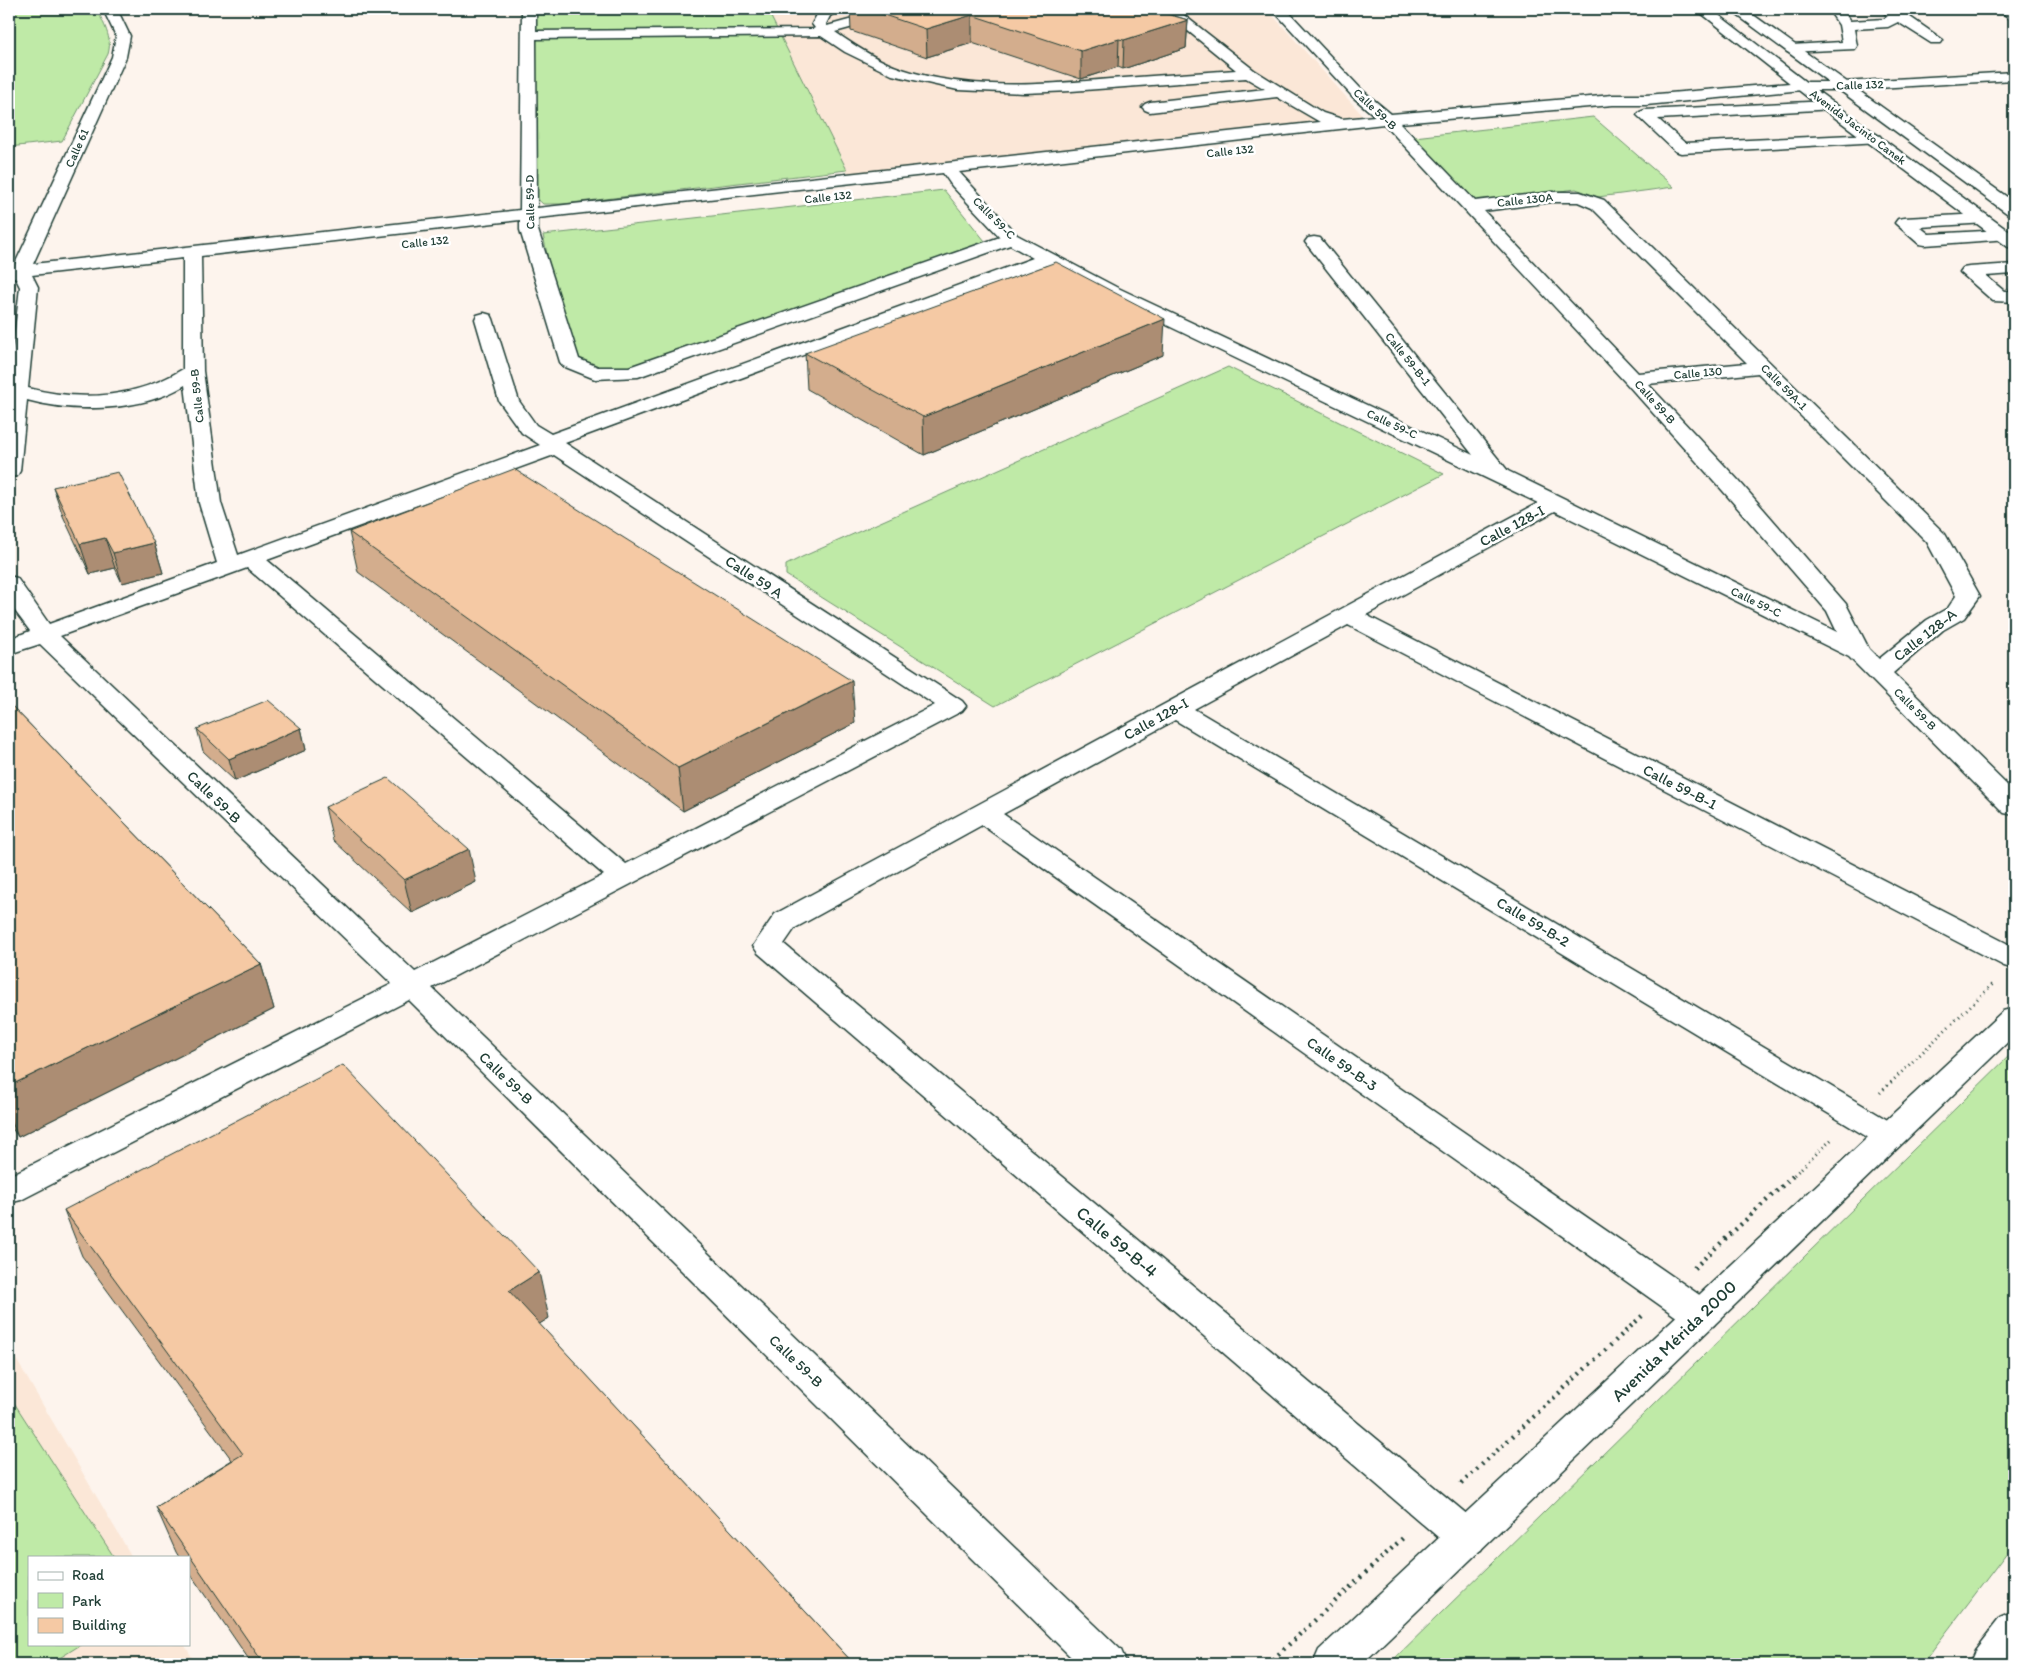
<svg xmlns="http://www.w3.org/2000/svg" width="2023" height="1673" viewBox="0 0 2023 1673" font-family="Itim,sans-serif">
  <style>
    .built { fill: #fbe7d7 }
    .green { fill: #bfeaa7; stroke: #6f946e }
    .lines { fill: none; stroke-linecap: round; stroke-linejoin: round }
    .minor-casing { stroke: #1f3d34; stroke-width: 3 }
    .major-casing { stroke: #1f3d34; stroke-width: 3 }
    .path-far1 { stroke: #1f3d34; stroke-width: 3; stroke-dasharray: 1 4; stroke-linecap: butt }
    .path { stroke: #1f3d34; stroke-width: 4.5; stroke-dasharray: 2 5; stroke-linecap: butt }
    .minor { fill: #fff; fill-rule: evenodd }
    .major { fill: #fff; fill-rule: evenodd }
    .wall { fill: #d3ad8d; stroke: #1f3d34 }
    .shaded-wall { fill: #ac8d73; stroke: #1f3d34 }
    .building { fill: #f5c9a4; stroke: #1f3d34 }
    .labels { text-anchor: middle; stroke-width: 5; stroke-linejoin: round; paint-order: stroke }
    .far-street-label { font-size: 12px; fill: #1f3d34; stroke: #fff }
    .street-label { font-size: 15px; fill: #1f3d34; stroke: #fff }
    .near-street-label { font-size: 18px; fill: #1f3d34; stroke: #fff }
  </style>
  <rect width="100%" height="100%" fill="#fdf4ed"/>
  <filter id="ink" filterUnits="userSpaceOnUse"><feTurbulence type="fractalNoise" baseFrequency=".02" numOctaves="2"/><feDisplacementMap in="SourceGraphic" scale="10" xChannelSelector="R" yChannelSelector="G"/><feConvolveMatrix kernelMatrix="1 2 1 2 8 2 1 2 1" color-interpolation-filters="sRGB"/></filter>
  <g filter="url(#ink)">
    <path class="built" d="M 767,9 L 1267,9 L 1365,118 L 850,177 Z
      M 9,1347 L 132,1557 L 29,1557 L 29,1644 L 184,1644 L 196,1664 L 9,1664 Z"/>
    <path class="green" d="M 9,9 L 97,9 C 103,23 113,38 108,54 L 62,141 L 9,147 Z
      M 530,9 L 767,9 L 847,170 L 563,204 L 543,204 L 533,195 Z
      M 1593,117 L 1674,187 L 1598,197 L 1576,189 L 1473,202 L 1414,137 Z
      M 944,190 L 989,246 L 631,373 L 570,362 L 543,235 Z
      M 1228,367 L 1444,474 L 995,706 L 786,575 L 786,565 L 802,557 Z
      M 2014,1051 L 2014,1543 L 1922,1664 L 1389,1664 Z
      M 9,1395 L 114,1557 L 29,1557 L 29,1644 L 82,1644 L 50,1664 L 9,1664 Z"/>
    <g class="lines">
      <g class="minor-casing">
        <path id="minor" d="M 103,9 L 117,9 L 130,36 L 126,57 L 33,264 L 520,210 L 522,9 L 536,9 L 536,31 L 813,29 L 815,28 L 812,24 L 819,11 L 823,9 L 840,9 L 830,16 L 826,24 L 827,26 L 889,9 L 910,9 L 908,12 L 835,32 C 855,46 878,61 902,69 C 967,91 1043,85 1110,79 C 1152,76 1194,73 1236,70 L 1161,9 L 1176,9 L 1254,70 L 1323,113 L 1342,119 L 1375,116 L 1353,97 L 1272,9 L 1286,9 L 1363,91 L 1391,114 L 1613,95 L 1646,95 L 1802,82 L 1843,82 L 2014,72 L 2014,80 L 1843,90 L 1802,90 L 1646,105 L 1613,105 L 1400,123 L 1475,201 L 1552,192 L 1580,192 L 1604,200 L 1945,534 L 1980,596 L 1964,618 L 1943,630 L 1893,673 L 2014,792 L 2014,815 L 2004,813 L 1849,657 L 1555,511 L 1366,615 L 2014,947 L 2014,969 L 2004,966 L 1348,625 L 1194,709 L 1901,1128 L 1906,1136 L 1901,1144 L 1890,1148 L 1879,1144 L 1175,720 L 1003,814 L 1714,1305 L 1719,1315 L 1714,1325 L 1701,1329 L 1688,1325 L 982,825 L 795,928 L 784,944 L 1481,1526 L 1487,1538 L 1481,1550 L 1467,1555 L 1453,1550 L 758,953 L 753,946 L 775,914 L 1538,503 L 1104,295 L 1047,265 L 565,443 L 962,701 L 966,706 L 962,711 L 432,988 L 1121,1650 L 1127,1664 L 1078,1664 L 409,1000 L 21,1200 L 9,1203 L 9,1176 L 392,984 L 40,644 L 9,654 L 9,639 L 30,631 L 9,603 L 9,576 L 17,578 L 49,624 L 217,563 L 199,503 L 185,385 C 142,412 74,413 27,400 L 20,471 L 17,476 L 9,477 L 9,382 L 20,287 L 15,277 L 9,277 L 9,267 L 14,266 L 112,57 L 116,36 ZM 821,36 L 845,52 L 892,75 L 958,90 L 1024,93 L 1071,91 L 1246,78 L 1265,89 L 1150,102 L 1145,104 L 1142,107 L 1145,110 L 1150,112 L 1277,97 L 1320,122 L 537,208 L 536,39 ZM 1384,124 L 1626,383 L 1723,491 L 1827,611 L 1837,632 L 1508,471 L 1320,238 L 1314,237 L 1308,238 L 1305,242 L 1473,455 L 1116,287 L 1017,235 L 959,172 ZM 943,173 L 952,186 L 1000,237 L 629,367 L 598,367 L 579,359 L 538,230 L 538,218 ZM 1552,202 L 1578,202 L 1592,208 L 1747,363 L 1638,373 L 1484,211 ZM 520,220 L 520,230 L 560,362 L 563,366 L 595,379 L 638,377 L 1010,245 L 1033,258 L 551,434 L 536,425 L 519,401 L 493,319 L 491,315 L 484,313 L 477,315 L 475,319 L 499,401 L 522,433 L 540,445 L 238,555 L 221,503 L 203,371 L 201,256 ZM 183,258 L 183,369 C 136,398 81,402 28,388 L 38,287 L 32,275 ZM 1758,373 L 1927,542 L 1956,596 L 1948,608 L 1927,620 L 1879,659 L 1869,649 L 1846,604 L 1739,481 L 1648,384 ZM 554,455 L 935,705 L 626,864 L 267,560 ZM 247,568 L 604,875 L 415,972 L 60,636 Z
          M 1828,9 L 1842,9 L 1850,21 L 1884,19 L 1888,16 L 1880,9 L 1896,9 L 1903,12 L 1943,40 L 1941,43 L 1931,43 L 1898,22 L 1888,27 L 1854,29 L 1857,46 L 1855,49 L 1787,52 L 1785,49 L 1787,46 L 1792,45 L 1842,42 L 1839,25 Z
          M 1998,9 L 2014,9 L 2014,19 L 2009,18 Z
          M 1829,101 L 1834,103 L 1837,106 L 1834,109 L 1658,119 L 1685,143 L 1874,134 L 1880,136 L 1882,139 L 1880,142 L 1681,153 L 1675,151 L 1637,115 L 1640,112 L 1645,110 Z
          M 1981,214 L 1987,215 L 1990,219 L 1987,223 L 1920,227 L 1929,234 L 2003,230 L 2009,231 L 2012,235 L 2009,239 L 1925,245 L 1919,244 L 1895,223 L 1898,219 L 1904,218 Z
          M 2014,264 L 2014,274 L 1986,276 L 2004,291 L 2014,291 L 2014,302 L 1993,301 L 1960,272 L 1963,268 L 1969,267 Z"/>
      </g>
      <g class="major-casing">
        <path id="major" d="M 1696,9 L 1711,9 L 1820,93 L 2014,235 L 2014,248 L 2008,247 L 1810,99 Z
          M 1729,9 L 1745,9 L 2014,202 L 2014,215 L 2008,214 Z
          M 2014,1008 L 2014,1036 L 1362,1664 L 1313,1664 L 1319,1650 L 2003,1011 Z
          M 2014,1612 L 2014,1664 L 1969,1664 L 1975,1650 L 2000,1618 Z"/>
      </g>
      <path class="path-far1" d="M 1880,1093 L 1994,983
        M 1794,1175 L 1832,1139"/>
      <path class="path" d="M 1694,1268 L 1795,1174
        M 1461,1484 L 1642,1316
        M 1268,1664 L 1405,1536"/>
      <use href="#minor" class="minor"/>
      <use href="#major" class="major"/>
    </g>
    <path class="wall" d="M 850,9 L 1156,9 L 1156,10 L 1188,20 L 1186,48 L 1123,69 L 1118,67 L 1081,79 L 972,43 L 927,57 L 851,31 Z
      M 805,353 L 1163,355 L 924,455 L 807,389 Z
      M 53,487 L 154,543 L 163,573 L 122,583 L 115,568 L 90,574 L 63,516 Z
      M 349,532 L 855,723 L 683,811 L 358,572 Z
      M 9,703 L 261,964 L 274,1009 L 18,1137 L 9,1124 Z
      M 301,728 L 306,750 L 235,781 L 203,751 L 197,729 Z
      M 325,807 L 476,882 L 412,913 L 333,840 Z
      M 64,1210 L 549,1318 L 539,1324 L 854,1664 L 252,1664 L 189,1572 L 189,1557 L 179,1557 L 176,1552 L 156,1507 L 232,1460 L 82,1256 Z"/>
    <path class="shaded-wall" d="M 972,15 L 972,43 L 927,57 L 926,29 Z
      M 1188,20 L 1186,48 L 1123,69 L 1124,40 Z
      M 1119,39 L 1118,67 L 1081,79 L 1081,51 Z
      M 1165,319 L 1163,355 L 924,455 L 923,417 Z
      M 105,538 L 115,568 L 90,574 L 80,544 Z
      M 154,543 L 163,573 L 122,583 L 113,553 Z
      M 852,681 L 855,723 L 683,811 L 678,768 Z
      M 301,728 L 306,750 L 235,781 L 229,759 Z
      M 469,849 L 476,882 L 412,913 L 404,880 Z
      M 261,964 L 274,1009 L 18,1137 L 9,1115 L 9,1086 Z
      M 539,1272 L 549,1318 L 519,1337 L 509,1291 Z"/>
    <path class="building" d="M 866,9 L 1150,9 L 1188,20 L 1124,40 L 1119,39 L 1081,51 L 972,15 L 926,29 Z
      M 1056,262 L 1165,319 L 923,417 L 805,353 Z
      M 514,469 L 852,681 L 678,768 L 349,532 Z
      M 118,472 L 154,543 L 113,553 L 105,538 L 80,544 L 53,487 Z
      M 268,700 L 301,728 L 229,759 L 197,729 Z
      M 9,703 L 261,964 L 9,1086 Z
      M 388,778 L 469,849 L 404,880 L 325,807 Z
      M 343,1065 L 539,1272 L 509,1291 L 854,1664 L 264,1664 L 156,1507 L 243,1454 L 64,1210 Z"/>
  </g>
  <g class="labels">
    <g class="far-street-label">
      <text transform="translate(1860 85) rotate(-2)" y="4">Calle 132</text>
      <text transform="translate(1375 109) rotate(43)" y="4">Calle 59-B</text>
      <text transform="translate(1858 127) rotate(37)" y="4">Avenida Jacinto Canek</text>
      <text transform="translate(77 148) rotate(-66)" y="4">Calle 61</text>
      <text transform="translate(1230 151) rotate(-6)" y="4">Calle 132</text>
      <text transform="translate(828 197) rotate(-6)" y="4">Calle 132</text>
      <text transform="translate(1525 200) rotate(-6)" y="4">Calle 130A</text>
      <text transform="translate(530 202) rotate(-91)" y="4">Calle 59-D</text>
      <text transform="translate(994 218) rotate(45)" y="4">Calle 59-C</text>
      <text transform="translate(425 242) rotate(-6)" y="4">Calle 132</text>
      <text transform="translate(1408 359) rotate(51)" y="4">Calle 59-B-1</text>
      <text transform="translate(1698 373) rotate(-5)" y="4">Calle 130</text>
      <text transform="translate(1784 387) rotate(45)" y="4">Calle 59A-1</text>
      <text transform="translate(197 396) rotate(-96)" y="4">Calle 59-B</text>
      <text transform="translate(1655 402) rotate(48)" y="4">Calle 59-B</text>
      <text transform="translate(1392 424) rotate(25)" y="4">Calle 59-C</text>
      <text transform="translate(1756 602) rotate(26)" y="4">Calle 59-C</text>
      <text transform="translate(1915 709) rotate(45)" y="4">Calle 59-B</text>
    </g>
    <g class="street-label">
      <text transform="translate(1512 526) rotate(-28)" y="5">Calle 128-I</text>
      <text transform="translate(754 577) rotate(33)" y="5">Calle 59 A</text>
      <text transform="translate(1925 635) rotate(-38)" y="5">Calle 128-A</text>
      <text transform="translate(1156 719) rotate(-29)" y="5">Calle 128-I</text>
      <text transform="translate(1680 787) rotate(27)" y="5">Calle 59-B-1</text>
      <text transform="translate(214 797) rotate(44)" y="5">Calle 59-B</text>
      <text transform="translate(1533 922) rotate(31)" y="5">Calle 59-B-2</text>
      <text transform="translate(1342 1064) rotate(35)" y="5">Calle 59-B-3</text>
      <text transform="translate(506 1078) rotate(44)" y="5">Calle 59-B</text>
      <text transform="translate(796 1361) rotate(44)" y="5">Calle 59-B</text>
    </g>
    <g class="near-street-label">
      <text transform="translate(1117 1242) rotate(40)" y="6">Calle 59-B-4</text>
      <text transform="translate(1674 1341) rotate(-44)" y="6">Avenida Mérida 2000</text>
    </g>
  </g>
  <rect width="2023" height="1673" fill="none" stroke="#fff" stroke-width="30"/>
  <rect x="15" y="15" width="1993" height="1643" fill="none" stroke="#1f3d34" stroke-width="2" filter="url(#ink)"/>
  <rect x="28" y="1556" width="162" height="90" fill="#ffffff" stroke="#a5b1ae"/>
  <rect x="38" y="1572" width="25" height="8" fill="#ffffff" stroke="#a5b1ae"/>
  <text x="72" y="1580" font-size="15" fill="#1f3d34">Road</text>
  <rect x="38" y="1593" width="25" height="15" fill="#bfeaa7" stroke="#a5b1ae"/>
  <text x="72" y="1606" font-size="15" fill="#1f3d34">Park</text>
  <rect x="38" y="1618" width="25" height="15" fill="#f5c9a4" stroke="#a5b1ae"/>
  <text x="72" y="1630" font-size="15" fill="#1f3d34">Building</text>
</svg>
